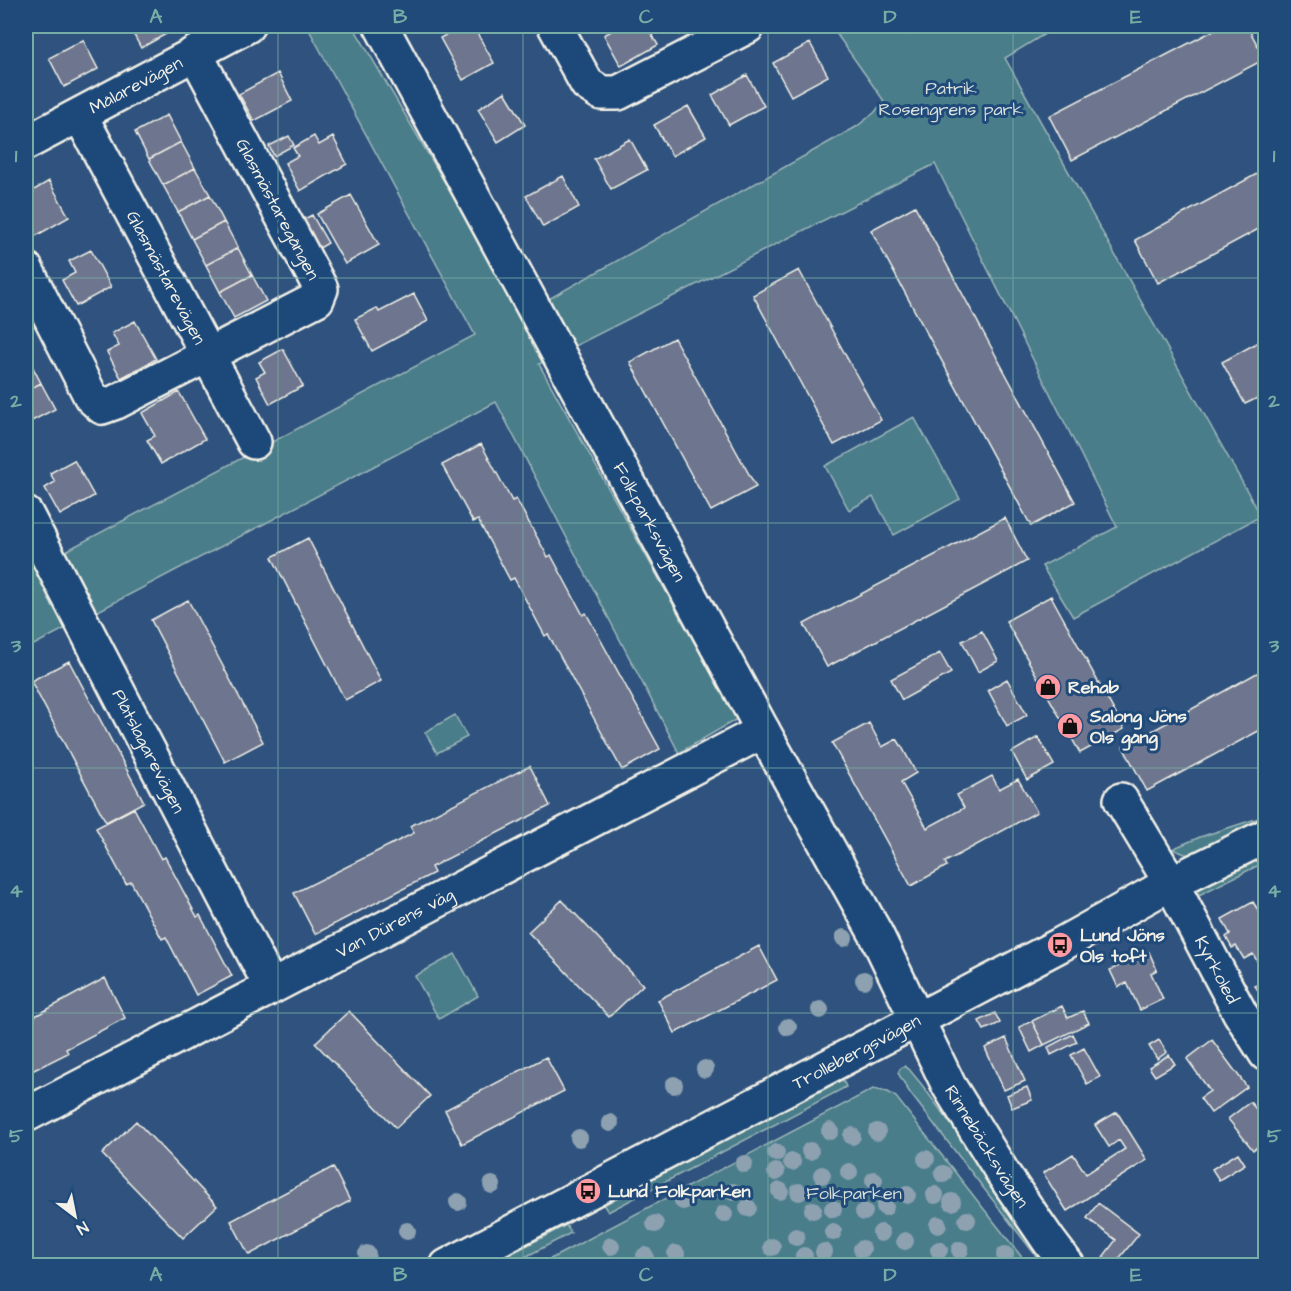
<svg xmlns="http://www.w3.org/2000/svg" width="1291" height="1291" viewBox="0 0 1291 1291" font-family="'Architects Daughter',sans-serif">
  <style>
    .green { fill: #497d8a; stroke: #9eb7b9; stroke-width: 1.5 }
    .building { fill: #6d768e; stroke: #f4f1e8; stroke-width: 1.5 }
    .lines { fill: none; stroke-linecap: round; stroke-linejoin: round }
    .minor-casing { stroke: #f4f1e8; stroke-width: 38 }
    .minor { stroke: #1f4a7a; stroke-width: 33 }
    .tree { fill: #8da1b1 }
    .grid { fill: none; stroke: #76ada5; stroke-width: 1.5; stroke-opacity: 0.55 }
    .labels { text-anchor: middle; stroke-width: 6; stroke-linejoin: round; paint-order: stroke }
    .street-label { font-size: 18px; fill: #f4f1e8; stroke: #1f4a7a }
    .park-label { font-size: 18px; fill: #dae0da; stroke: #1f4a7a }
    .poi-label { font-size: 18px; font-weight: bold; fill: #f4f1e8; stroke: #1f4a7a; text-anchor: start }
    .neatline { fill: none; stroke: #76ada5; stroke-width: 2 }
    .grid-label { font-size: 20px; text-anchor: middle; font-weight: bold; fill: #76ada5 }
  </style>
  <rect width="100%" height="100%" fill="#2f537e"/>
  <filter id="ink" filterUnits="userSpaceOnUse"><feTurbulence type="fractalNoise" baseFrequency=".0167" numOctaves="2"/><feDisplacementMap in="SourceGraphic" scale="12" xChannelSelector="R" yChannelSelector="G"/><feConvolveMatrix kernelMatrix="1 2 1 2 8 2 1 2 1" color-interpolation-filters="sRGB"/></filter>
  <g filter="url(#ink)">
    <path class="green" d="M 307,26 L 353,26 L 522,314 L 856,127 L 874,113 L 884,101 L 831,26 L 900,26 L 906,35 L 924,26 L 1058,26 L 1005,58 L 1261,516 L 1073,617 L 1042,566 L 1117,527 L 935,164 L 539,364 L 737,719 L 679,753 L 496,402 L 26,649 L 26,572 L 475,335 Z
      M 914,417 L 960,499 L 894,535 L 873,497 L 849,510 L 825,466 Z
      M 455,715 L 467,737 L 437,753 L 425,732 Z
      M 1265,816 L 1265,823 L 1197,855 L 1185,854 L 1172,849 L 1200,837 Z
      M 1265,855 L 1265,862 L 1199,895 L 1197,890 Z
      M 455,954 L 478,996 L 439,1019 L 415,976 Z
      M 904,1066 L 909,1069 L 922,1085 L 1055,1265 L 1043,1265 L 910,1093 L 898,1073 L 900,1069 Z
      M 842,1078 L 846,1087 L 608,1212 L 603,1204 Z
      M 873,1089 L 888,1092 L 896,1097 L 1028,1265 L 539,1265 Z
      M 566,1225 L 571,1233 L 510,1265 L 490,1265 Z"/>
    <path class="building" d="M 129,26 L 176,26 L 177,28 L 141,48 Z
      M 463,26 L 473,26 L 494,63 L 463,80 L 440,38 Z
      M 620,26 L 647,26 L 658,45 L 621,66 L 604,35 Z
      M 675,26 L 696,26 L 680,35 Z
      M 1222,26 L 1247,26 L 1265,59 L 1072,160 L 1049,116 Z
      M 83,40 L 98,69 L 64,87 L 49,58 Z
      M 810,43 L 828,76 L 791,96 L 773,63 Z
      M 278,73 L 292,101 L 254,121 L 239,94 Z
      M 747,75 L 764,106 L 729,125 L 712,95 Z
      M 505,92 L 525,125 L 498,142 L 478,109 Z
      M 688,106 L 706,137 L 672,156 L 654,125 Z
      M 167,115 L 181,142 L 149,159 L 135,132 Z
      M 289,136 L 294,145 L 274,156 L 269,146 Z
      M 314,136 L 319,145 L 333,137 L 347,164 L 300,191 L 285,163 L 298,156 L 293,148 Z
      M 630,139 L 647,170 L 611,189 L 594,159 Z
      M 181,142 L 195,168 L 163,185 L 149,159 Z
      M 195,168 L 210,195 L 178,212 L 163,185 Z
      M 1266,169 L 1266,225 L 1158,283 L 1135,240 Z
      M 563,176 L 579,207 L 543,227 L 526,196 Z
      M 49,181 L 69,217 L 34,237 L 26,221 L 26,205 L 34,201 L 29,193 Z
      M 210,195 L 224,222 L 192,239 L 178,212 Z
      M 351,195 L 379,245 L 345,264 L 317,214 Z
      M 915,206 L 1075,502 L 1031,526 L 871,230 Z
      M 312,215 L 328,243 L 313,252 L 297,223 Z
      M 224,222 L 238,248 L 206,265 L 192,239 Z
      M 238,248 L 252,275 L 220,292 L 206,265 Z
      M 91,250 L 111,287 L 76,306 L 62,280 L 75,273 L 69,261 Z
      M 799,270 L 881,420 L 834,445 L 753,295 Z
      M 252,275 L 266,301 L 234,318 L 220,292 Z
      M 414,294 L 428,321 L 372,351 L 355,319 L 377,308 L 379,312 Z
      M 135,321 L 156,359 L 121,378 L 107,352 L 119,346 L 112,333 Z
      M 674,338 L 756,487 L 711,511 L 630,362 Z
      M 1266,338 L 1266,394 L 1245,404 L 1222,362 Z
      M 283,349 L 303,386 L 270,404 L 256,377 L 265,372 L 259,362 Z
      M 27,356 L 41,383 L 26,391 L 26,357 Z
      M 41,383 L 55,409 L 26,424 L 26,391 Z
      M 179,392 L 205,439 L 161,464 L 147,440 L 155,436 L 142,413 Z
      M 481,444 L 512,501 L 516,499 L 548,557 L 551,555 L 583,615 L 586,613 L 660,749 L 622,770 L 548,634 L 545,636 L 514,578 L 510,580 L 478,520 L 473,522 L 442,465 Z
      M 74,460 L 94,496 L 60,515 L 45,488 L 55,482 L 50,473 Z
      M 1005,518 L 1027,561 L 827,667 L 804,624 Z
      M 308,538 L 381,681 L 345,700 L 272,557 Z
      M 1051,596 L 1124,729 L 1080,753 L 1006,621 Z
      M 188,600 L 263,742 L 225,762 L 151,620 Z
      M 982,631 L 998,661 L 978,672 L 962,641 Z
      M 940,653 L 951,673 L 902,700 L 891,679 Z
      M 69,661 L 144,802 L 106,822 L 31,681 Z
      M 1266,668 L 1266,727 L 1147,791 L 1123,747 Z
      M 1007,679 L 1027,715 L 1007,726 L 988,690 Z
      M 869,723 L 882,747 L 897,739 L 902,747 L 916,773 L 901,782 L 927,828 L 964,808 L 957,795 L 992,776 L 999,789 L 1018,779 L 1037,812 L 945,862 L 947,866 L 911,886 L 832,743 Z
      M 1038,737 L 1054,765 L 1027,780 L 1012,752 Z
      M 530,766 L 550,806 L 431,867 L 434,873 L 315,934 L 294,893 L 414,833 L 410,826 Z
      M 134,808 L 161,859 L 165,857 L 197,917 L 200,915 L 232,976 L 196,995 L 166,937 L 162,939 L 131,882 L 126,884 L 96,828 Z
      M 562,900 L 643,985 L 609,1017 L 528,932 Z
      M 1253,902 L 1266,923 L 1266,966 L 1261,968 L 1253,954 L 1244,959 L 1236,946 L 1232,948 L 1226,937 L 1230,934 L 1222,919 Z
      M 759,946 L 777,980 L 675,1033 L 658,1000 Z
      M 1149,952 L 1157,970 L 1151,973 L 1163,999 L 1140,1010 L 1127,983 L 1118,987 L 1110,970 Z
      M 105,978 L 125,1018 L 66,1049 L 68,1053 L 26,1074 L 26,1021 Z
      M 1266,979 L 1266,1001 L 1255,986 Z
      M 1062,1006 L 1068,1018 L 1083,1011 L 1089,1023 L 1044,1045 L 1032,1021 Z
      M 349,1011 L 430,1096 L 396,1128 L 315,1043 Z
      M 995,1013 L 1000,1023 L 984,1030 L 979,1021 Z
      M 1032,1021 L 1044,1045 L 1031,1052 L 1019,1027 Z
      M 1073,1034 L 1077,1042 L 1051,1055 L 1048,1047 Z
      M 1006,1038 L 1025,1081 L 1004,1090 L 985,1048 Z
      M 1159,1040 L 1167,1052 L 1157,1059 L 1149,1046 Z
      M 1212,1040 L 1247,1087 L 1211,1113 L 1200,1098 L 1210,1091 L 1187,1059 Z
      M 1084,1048 L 1100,1077 L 1087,1084 L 1071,1055 Z
      M 1169,1055 L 1175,1064 L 1155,1076 L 1149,1067 Z
      M 546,1057 L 564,1091 L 462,1144 L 445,1110 Z
      M 1027,1087 L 1032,1100 L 1012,1108 L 1007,1095 Z
      M 1250,1102 L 1262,1116 L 1266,1114 L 1266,1140 L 1253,1150 L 1228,1119 Z
      M 1117,1112 L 1147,1160 L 1067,1211 L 1043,1173 L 1073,1154 L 1086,1174 L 1125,1149 L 1119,1140 L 1109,1147 L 1095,1125 Z
      M 136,1121 L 217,1206 L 183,1238 L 102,1154 Z
      M 1238,1153 L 1245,1164 L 1219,1180 L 1212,1169 Z
      M 333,1167 L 350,1201 L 249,1255 L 231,1221 Z
      M 1098,1203 L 1139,1234 L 1114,1265 L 1103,1257 L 1116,1240 L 1087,1218 Z"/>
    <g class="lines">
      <g class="minor-casing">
        <g id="minor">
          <path id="s1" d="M 381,26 L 763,731 L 876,934 L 949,1086 L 1004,1175 L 1049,1241 L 1068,1266"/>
          <path d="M 555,26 L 587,84 L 601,93 L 618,93 L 748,26"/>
          <path id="s2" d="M 80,115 L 254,442"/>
          <path id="s3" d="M 26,143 L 247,26"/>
          <path d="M 26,269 L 91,397 L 102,407 L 116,402 L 317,299 L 321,289 L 195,53"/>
          <path id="s4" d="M 26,514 L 271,987"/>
          <path id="s5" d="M 1121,800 L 1171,883 L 1240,1013 L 1266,1054"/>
          <path id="s6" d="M 26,1115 L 763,731"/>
          <path id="s7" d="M 447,1266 L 1060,945 L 1171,883 L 1266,836"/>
        </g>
      </g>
      <use href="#minor" class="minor"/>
    </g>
    <g class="tree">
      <circle cx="844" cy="938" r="9"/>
      <circle cx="864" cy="980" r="9"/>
      <circle cx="820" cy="1010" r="9"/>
      <circle cx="788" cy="1027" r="9"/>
      <circle cx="705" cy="1069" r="9"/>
      <circle cx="674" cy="1085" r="9"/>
      <circle cx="610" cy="1123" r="9"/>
      <circle cx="830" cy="1131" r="9"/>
      <circle cx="877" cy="1132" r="9"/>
      <circle cx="852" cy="1136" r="9"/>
      <circle cx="579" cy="1138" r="9"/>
      <circle cx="810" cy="1151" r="9"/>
      <circle cx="776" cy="1153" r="9"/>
      <circle cx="926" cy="1159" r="9"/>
      <circle cx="792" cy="1162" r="9"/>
      <circle cx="744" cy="1164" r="9"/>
      <circle cx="776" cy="1172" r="9"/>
      <circle cx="849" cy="1172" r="9"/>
      <circle cx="943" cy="1174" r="9"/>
      <circle cx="822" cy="1175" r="9"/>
      <circle cx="874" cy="1180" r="9"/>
      <circle cx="492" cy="1185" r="9"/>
      <circle cx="780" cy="1191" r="9"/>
      <circle cx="733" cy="1192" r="9"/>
      <circle cx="799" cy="1192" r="9"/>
      <circle cx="907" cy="1195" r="9"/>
      <circle cx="935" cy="1195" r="9"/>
      <circle cx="683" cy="1201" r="9"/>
      <circle cx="458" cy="1202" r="9"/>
      <circle cx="952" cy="1202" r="9"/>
      <circle cx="885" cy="1207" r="9"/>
      <circle cx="748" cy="1208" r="9"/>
      <circle cx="833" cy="1209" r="9"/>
      <circle cx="813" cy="1210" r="9"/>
      <circle cx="864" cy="1212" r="9"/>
      <circle cx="724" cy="1214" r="9"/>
      <circle cx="967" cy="1220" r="9"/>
      <circle cx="655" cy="1224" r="9"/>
      <circle cx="938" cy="1225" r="9"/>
      <circle cx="407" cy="1231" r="9"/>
      <circle cx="833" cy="1232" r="9"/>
      <circle cx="881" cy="1233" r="9"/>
      <circle cx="796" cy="1237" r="9"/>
      <circle cx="905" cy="1241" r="9"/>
      <circle cx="611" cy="1246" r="9"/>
      <circle cx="772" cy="1247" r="9"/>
      <circle cx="862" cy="1249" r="9"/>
      <circle cx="939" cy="1250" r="9"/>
      <circle cx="960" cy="1250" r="9"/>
      <circle cx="824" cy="1252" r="9"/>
      <circle cx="367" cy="1254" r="9"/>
      <circle cx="676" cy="1254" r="9"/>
      <circle cx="1005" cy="1255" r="9"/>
      <circle cx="645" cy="1256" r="9"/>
      <circle cx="804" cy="1256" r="9"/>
    </g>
  </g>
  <path class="grid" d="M 278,26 L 278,1266M 523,26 L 523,1266M 768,26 L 768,1266M 1013,26 L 1013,1266M 26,278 L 1266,278M 26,523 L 1266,523M 26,768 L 1266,768M 26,1013 L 1266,1013"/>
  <defs>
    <g id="shop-disc" transform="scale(1.35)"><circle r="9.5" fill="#ff9aa2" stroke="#1f4a7a"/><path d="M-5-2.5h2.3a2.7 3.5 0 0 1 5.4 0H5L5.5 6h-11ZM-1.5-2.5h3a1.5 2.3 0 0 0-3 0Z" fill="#111"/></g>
    <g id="bus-disc" transform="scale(1.35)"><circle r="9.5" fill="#ff9aa2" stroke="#1f4a7a"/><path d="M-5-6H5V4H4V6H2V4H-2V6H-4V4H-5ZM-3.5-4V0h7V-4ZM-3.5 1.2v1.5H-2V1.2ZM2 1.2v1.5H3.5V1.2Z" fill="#111"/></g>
  </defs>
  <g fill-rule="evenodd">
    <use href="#shop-disc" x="1048" y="687"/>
    <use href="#shop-disc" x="1070" y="726"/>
    <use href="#bus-disc" x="1060" y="945"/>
    <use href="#bus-disc" x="588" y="1191"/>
  </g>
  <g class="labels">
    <g class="street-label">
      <text dy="6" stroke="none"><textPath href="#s3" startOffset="124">Målarevägen</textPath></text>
      <text transform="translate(278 209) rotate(62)" y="6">Glasmästaregången</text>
      <text dy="6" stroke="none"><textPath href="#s2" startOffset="184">Glasmästarevägen</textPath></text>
      <text dy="6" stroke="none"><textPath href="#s1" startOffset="564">Folkparksvägen</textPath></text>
      <text dy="6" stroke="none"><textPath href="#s4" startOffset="267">Plåtslagarevägen</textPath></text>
      <text dy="6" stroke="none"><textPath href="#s6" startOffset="416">Van Dürens väg</textPath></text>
      <text dy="6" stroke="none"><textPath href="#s5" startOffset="195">Kyrkoled</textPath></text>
      <text dy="6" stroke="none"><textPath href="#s7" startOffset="462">Trollebergsvägen</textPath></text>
      <text dy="6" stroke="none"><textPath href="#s1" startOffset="1274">Rinnebäcksvägen</textPath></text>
    </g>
    <g class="park-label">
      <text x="951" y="94">Patrik<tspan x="951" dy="21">Rosengrens park</tspan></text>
      <text x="854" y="1199">Folkparken</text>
    </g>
    <g class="poi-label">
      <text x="1068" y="693">Rehab</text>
      <text x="1090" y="722">Salong Jöns<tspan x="1090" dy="21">Ols gång</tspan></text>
      <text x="1080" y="941">Lund Jöns<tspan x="1080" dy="21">Ols toft</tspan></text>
      <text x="608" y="1197">Lund Folkparken</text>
    </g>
  </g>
  <rect width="1291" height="1291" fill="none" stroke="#1f4a7a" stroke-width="66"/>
  <g transform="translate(75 1216) rotate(148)" stroke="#1f4a7a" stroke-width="4.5" paint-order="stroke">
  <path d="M0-4.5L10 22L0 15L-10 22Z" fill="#f4f1e8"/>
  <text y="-9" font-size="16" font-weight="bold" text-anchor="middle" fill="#f4f1e8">N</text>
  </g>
  <rect x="33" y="33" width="1225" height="1225" class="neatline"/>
  <g class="grid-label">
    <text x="156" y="23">A</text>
    <text x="400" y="23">B</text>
    <text x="646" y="23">C</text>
    <text x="890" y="23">D</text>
    <text x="1136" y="23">E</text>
    <text x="16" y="162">1</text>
    <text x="1274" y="162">1</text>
    <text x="16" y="407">2</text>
    <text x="1274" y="407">2</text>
    <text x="16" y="652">3</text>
    <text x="1274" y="652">3</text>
    <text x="16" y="897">4</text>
    <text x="1274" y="897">4</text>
    <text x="16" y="1142">5</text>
    <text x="1274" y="1142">5</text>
    <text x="156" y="1281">A</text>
    <text x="400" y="1281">B</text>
    <text x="646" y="1281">C</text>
    <text x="890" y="1281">D</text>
    <text x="1136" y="1281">E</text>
  </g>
</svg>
